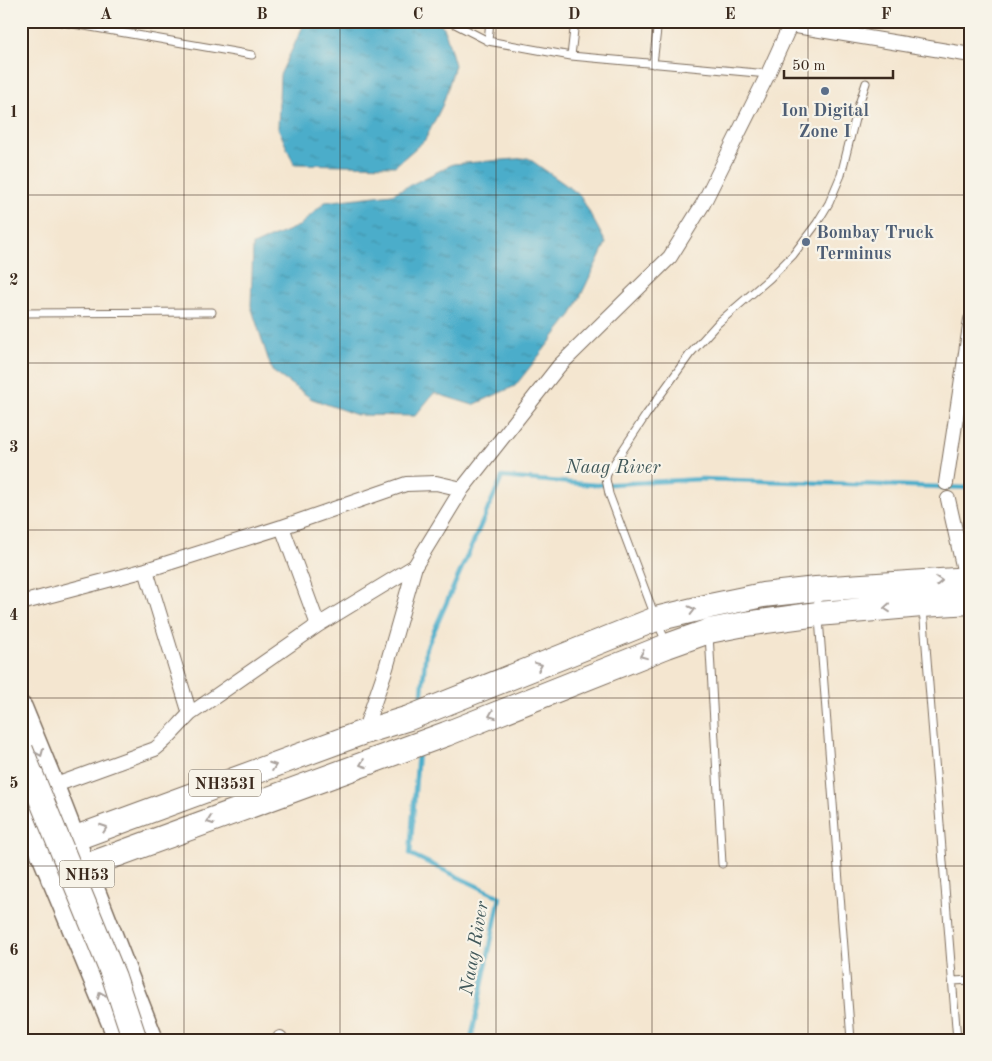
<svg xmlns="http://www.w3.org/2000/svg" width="992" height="1061" viewBox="0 0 992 1061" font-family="'Old Standard TT',serif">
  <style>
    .water { fill: url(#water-ripples); stroke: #436c74 }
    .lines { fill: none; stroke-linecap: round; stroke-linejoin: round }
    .stream { stroke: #4badca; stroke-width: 4.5 }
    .service-casing { stroke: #7c6c5c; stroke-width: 9 }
    .minor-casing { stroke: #7c6c5c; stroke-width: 16 }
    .primary-casing { stroke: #7c6c5c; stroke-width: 25 }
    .trunk-casing { stroke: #7c6c5c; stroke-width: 26 }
    .service { stroke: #fff; stroke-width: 7 }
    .minor { stroke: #fff; stroke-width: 14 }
    .primary { stroke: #fff; stroke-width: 22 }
    .trunk { stroke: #fff; stroke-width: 24 }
    .trunk-bridge-casing { stroke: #7c6c5c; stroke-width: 26; stroke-linecap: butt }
    .trunk-bridge { stroke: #fff; stroke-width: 24 }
    .oneway { stroke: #a79f9a }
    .grid { fill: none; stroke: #3b2a1e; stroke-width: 1; stroke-opacity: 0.55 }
    .service-dot { fill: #5c6f8a; stroke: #f7f3e8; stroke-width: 2 }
    .labels { text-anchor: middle; stroke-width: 4.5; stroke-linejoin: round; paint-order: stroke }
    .shield { fill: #f7f3e8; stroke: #73665b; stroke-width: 1 }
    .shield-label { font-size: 16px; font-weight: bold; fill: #3b2a1e }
    .service-label { font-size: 18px; font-weight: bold; fill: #4e5e75; stroke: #f7f3e8 }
    .water-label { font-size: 19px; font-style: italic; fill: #41585a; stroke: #f7f3e8 }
    .neatline { fill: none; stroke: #3b2a1e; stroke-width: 2 }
    .grid-label { font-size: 16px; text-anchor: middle; font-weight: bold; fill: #3b2a1e }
  </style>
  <defs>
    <pattern id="water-ripples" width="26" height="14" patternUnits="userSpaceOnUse" patternTransform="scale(1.25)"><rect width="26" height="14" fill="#4badca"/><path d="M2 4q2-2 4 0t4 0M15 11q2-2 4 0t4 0" fill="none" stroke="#408da3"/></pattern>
  </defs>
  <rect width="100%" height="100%" fill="#f7f3e8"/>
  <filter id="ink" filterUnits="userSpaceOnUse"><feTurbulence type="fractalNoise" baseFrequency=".02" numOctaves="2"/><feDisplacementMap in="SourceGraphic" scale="10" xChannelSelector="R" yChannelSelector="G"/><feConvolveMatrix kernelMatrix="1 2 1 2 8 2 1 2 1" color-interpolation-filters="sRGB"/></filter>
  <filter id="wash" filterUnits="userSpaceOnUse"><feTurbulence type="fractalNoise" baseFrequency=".0096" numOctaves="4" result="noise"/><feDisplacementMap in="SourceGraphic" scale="20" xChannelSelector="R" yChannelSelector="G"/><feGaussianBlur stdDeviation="1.12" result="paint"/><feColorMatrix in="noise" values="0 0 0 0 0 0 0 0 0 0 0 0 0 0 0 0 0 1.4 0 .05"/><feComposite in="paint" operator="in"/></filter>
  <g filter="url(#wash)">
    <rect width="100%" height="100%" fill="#f4e6d0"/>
    <path class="water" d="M 308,21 L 435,21 L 444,27 L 455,65 L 443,104 L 425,140 L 395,166 L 294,164 L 278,128 L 280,75 L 305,22 Z
      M 528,158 L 580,195 L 606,243 L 572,314 L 515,386 L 473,405 L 434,393 L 415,416 L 357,415 L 312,399 L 272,371 L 251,306 L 253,245 L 299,226 L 325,202 L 392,194 L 453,164 Z"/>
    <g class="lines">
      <path class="stream" d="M 421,704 L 426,649 L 502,477 L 596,485 L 702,479 L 971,488
        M 418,752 L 410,854 L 500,897 L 471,1040"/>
    </g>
  </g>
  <g filter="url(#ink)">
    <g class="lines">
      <g class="service-casing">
        <path id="service" d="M 56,21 L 252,55
          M 449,21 L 488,41 L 571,56 L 768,74
          M 488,41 L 490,21
          M 571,56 L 575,21
          M 653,64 L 658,21
          M 21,313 L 212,312
          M 817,592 L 851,1040
          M 923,608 L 957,1040
          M 709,634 L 722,864
          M 666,642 L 656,619 L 609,494 L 606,479 L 607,474 L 646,415 L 690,354 L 718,323 L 770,278 L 793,255 L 817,223 L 829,203 L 841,175 L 858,107 L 866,83
          M 953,981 L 971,980"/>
      </g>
      <g class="minor-casing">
        <path id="minor" d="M 790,25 L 971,55
          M 946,483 L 971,320
          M 948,499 L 966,579
          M 282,527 L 318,625
          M 146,570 L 190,714
          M 21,603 L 146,570 L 282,527 L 406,484 L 436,483 L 462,489
          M 364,732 L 386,668 L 415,566 L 462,489 L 559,366 L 670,257 L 703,204 L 768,74 L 792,21
          M 53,786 L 155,749 C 168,739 178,726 190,714 L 318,625 L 415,566
          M 279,1040 L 280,1038"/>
      </g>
      <g class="primary-casing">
        <path id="primary" d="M 21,708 L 53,786 L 152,1040
          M 21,802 L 120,1040"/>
      </g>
      <g class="trunk-casing">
        <path id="trunk" d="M 43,853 L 73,839 L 364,732 L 409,718 L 656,619 L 710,606 L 763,595 L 816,589 L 971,579
          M 53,878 L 446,734 L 667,646 L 709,631 L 745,624 L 818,614 L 922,605 L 971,602"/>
      </g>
      <use href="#service" class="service"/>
      <use href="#minor" class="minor"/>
      <use href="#primary" class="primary"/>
      <use href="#trunk" class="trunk"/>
      <g class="trunk-bridge-casing">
        <path id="trunk-bridge" d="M 21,750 L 114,977 L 135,1040"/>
      </g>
      <use href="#trunk-bridge" class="trunk-bridge"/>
    </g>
    <defs><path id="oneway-chevron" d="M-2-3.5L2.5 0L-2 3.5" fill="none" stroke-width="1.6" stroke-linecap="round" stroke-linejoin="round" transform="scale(1.25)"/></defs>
    <g class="oneway">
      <use href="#oneway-chevron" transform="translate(939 581) rotate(-4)"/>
      <use href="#oneway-chevron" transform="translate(887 608) rotate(175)"/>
      <use href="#oneway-chevron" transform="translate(692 610) rotate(-14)"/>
      <use href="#oneway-chevron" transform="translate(643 655) rotate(158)"/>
      <use href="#oneway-chevron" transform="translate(539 666) rotate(-22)"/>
      <use href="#oneway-chevron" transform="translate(492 715) rotate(158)"/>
      <use href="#oneway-chevron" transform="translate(40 753) rotate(68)"/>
      <use href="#oneway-chevron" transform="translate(363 764) rotate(160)"/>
      <use href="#oneway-chevron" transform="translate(273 766) rotate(-20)"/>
      <use href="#oneway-chevron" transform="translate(210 821) rotate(160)"/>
      <use href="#oneway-chevron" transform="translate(104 828) rotate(-20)"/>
      <use href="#oneway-chevron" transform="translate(101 995) rotate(-112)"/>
    </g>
  </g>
  <path class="grid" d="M 184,21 L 184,1040M 340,21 L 340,1040M 496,21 L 496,1040M 652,21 L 652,1040M 808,21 L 808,1040M 21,195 L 971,195M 21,363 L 971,363M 21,530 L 971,530M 21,698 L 971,698M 21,866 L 971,866"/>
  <g class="service-dot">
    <circle cx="825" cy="91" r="5"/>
    <circle cx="806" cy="242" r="5"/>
  </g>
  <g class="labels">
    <g class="shield">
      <rect x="189" y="769.5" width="72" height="27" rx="4"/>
      <rect x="59.5" y="860.5" width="55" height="27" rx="4"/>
    </g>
    <g class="shield-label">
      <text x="225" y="789">NH353I</text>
      <text x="87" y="880">NH53</text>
    </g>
    <g class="service-label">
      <text x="825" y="116">Ion Digital<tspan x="825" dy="21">Zone I</tspan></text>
      <text x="816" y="238" text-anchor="start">Bombay Truck<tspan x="816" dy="21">Terminus</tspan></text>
    </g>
    <g class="water-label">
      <text x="613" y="473">Naag River</text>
      <text transform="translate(473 948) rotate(-80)" y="7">Naag River</text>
    </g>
  </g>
  <rect width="992" height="1061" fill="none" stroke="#f7f3e8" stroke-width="55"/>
  <path d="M784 70v8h109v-8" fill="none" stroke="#3b2a1e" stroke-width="2.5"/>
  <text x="792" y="70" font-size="15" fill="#3b2a1e" stroke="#f7f3e8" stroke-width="4" paint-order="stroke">50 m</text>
  <rect x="28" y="28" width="936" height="1006" class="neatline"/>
  <g class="grid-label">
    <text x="106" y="19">A</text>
    <text x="262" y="19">B</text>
    <text x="418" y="19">C</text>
    <text x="574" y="19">D</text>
    <text x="730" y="19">E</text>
    <text x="886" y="19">F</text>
    <text x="14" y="117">1</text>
    <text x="14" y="285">2</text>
    <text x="14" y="452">3</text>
    <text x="14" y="620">4</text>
    <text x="14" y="788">5</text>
    <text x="14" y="955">6</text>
  </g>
</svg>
